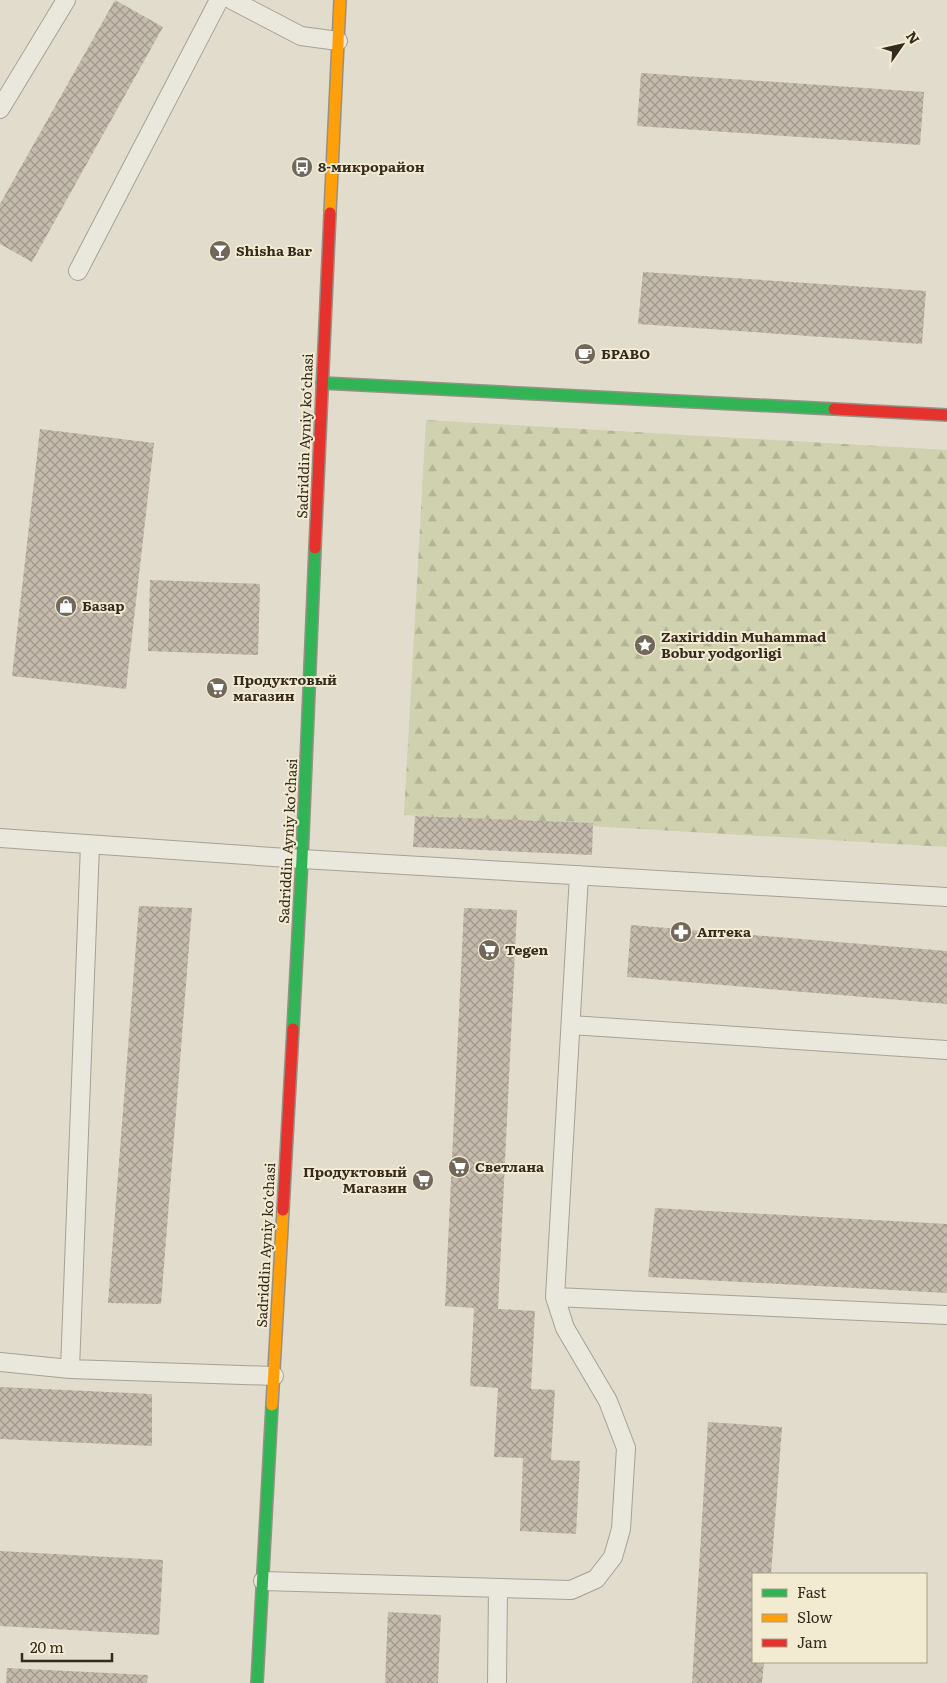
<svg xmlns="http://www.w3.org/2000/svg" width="947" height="1683" viewBox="0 0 947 1683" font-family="Literata,serif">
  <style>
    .forest { fill: url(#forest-firs) }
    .building { fill: url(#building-cross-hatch) }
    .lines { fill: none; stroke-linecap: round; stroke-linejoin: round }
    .lane-casing { stroke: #a6a195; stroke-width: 20 }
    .fast-casing { stroke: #969085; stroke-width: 14 }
    .slow-casing { stroke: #969085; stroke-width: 14 }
    .jam-casing { stroke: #969085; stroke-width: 14 }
    .lane { stroke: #eae7dd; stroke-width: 18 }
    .fast { stroke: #30b455; stroke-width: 11 }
    .slow { stroke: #ff9f0a; stroke-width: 11 }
    .jam { stroke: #e5322d; stroke-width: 11 }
    .labels { text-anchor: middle; stroke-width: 4; stroke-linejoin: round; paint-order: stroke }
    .poi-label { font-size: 14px; font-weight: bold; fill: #342a1e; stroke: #f3ead2; text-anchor: start }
    .street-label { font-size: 14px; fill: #342a1e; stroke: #f3ead2 }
  </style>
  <defs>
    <pattern id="forest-firs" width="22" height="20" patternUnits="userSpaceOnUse" patternTransform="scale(1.25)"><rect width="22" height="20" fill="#cfd1af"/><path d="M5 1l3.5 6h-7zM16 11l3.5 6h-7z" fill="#b2b496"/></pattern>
    <pattern id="building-cross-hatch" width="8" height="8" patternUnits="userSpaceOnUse" patternTransform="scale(1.25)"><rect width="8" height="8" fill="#c5bbad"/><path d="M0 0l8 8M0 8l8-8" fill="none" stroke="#a1988c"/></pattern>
  </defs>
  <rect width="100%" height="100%" fill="#e1dccc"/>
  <path class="forest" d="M 426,420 L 947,450 L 947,847 L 404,815 Z"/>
  <path class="building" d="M 115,0 L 163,27 L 32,262 L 0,244 L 0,204 Z
    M 641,73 L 924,92 L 920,145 L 637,126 Z
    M 643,272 L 926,291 L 922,344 L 638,324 Z
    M 40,429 L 154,443 L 126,689 L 12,676 Z
    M 150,580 L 260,584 L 258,655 L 148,651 Z
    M 415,816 L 593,823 L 592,855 L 413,847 Z
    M 139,906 L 192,908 L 161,1304 L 108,1303 Z
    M 464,908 L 517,910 L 498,1309 L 535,1311 L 531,1389 L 555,1390 L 551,1460 L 580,1461 L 576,1534 L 520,1531 L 523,1458 L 494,1457 L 498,1388 L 470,1386 L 474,1308 L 445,1306 Z
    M 631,925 L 947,951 L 947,1004 L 627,977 Z
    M 655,1208 L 947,1224 L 947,1293 L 648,1277 Z
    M 0,1387 L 152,1394 L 152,1446 L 0,1439 Z
    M 708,1422 L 782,1427 L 771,1574 L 753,1574 L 753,1662 L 764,1662 L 762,1683 L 692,1683 Z
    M 0,1551 L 163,1560 L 159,1635 L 0,1626 Z
    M 388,1612 L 441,1615 L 438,1683 L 385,1683 Z
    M 7,1668 L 148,1675 L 147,1683 L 6,1683 Z"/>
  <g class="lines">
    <g class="lane-casing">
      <path id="lane" d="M 232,0 L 301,36 L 338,41
        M 0,109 L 66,0
        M 78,271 L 219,0
        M 0,838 L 302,859 L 947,897
        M 571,1025 L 947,1050
        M 555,1297 L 947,1315
        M 0,1362 L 70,1369 L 274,1376
        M 70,1369 L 90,845
        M 263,1581 L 571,1590 L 596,1579 L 613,1557 L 621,1529 L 626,1448 L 608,1401 L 565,1328 L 555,1297 L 579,875
        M 497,1683 L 498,1588"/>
    </g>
    <g class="fast-casing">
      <path id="fast" d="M 322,383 L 834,409
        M 293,1029 L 302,859 L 315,548
        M 257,1683 L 272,1405"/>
    </g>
    <g class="slow-casing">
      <path id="slow" d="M 330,213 L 340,0
        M 272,1405 L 283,1210"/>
    </g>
    <g class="jam-casing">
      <path id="jam" d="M 834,409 L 947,415
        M 315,548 L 330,213
        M 283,1210 L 293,1029"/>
    </g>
    <use href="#lane" class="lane"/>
    <use href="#fast" class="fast"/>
    <use href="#slow" class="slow"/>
    <use href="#jam" class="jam"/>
  </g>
  <defs>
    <g id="bus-disc" transform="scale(1.125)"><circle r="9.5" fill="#71685b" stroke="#f3ead2"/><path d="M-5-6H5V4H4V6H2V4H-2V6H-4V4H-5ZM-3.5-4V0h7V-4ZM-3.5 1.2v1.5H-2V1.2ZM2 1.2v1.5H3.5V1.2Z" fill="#fff"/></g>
    <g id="bar-disc" transform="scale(1.125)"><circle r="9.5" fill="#71685b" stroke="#f3ead2"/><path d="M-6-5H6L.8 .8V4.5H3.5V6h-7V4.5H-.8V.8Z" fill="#fff"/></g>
    <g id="cafe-disc" transform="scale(1.125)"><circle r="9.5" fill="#71685b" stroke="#f3ead2"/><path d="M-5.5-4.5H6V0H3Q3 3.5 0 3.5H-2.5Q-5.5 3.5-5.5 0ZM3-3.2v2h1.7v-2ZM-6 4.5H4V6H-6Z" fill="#fff"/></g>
    <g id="shop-disc" transform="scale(1.125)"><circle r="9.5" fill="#71685b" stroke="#f3ead2"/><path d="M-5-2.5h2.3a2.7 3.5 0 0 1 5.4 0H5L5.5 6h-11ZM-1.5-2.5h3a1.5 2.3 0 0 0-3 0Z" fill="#fff"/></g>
    <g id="sight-disc" transform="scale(1.125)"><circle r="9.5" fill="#71685b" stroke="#f3ead2"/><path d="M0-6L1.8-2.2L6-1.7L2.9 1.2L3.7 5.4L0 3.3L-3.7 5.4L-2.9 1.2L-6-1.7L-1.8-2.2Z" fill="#fff"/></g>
    <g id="supermarket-disc" transform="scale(1.125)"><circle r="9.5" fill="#71685b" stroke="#f3ead2"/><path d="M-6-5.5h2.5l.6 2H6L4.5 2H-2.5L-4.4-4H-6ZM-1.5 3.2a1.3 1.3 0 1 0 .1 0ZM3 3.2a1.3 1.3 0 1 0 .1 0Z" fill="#fff"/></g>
    <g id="pharmacy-disc" transform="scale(1.125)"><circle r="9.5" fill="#71685b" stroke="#f3ead2"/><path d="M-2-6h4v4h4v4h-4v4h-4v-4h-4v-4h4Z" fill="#fff"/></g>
  </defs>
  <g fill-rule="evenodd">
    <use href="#bus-disc" x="302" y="167"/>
    <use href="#bar-disc" x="220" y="251"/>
    <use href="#cafe-disc" x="585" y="354"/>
    <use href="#shop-disc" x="66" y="606"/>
    <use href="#sight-disc" x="645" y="645"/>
    <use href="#supermarket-disc" x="217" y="688"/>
    <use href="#pharmacy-disc" x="681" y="932"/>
    <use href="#supermarket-disc" x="489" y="950"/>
    <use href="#supermarket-disc" x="459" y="1167"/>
    <use href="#supermarket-disc" x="423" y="1180"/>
  </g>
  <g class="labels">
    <g class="poi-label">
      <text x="318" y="172">8-микрорайон</text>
      <text x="236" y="256">Shisha Bar</text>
      <text x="601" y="359">БРАВО</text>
      <text x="82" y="611">Базар</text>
      <text x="661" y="642">Zaxiriddin Muhammad<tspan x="661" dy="16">Bobur yodgorligi</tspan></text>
      <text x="233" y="685">Продуктовый<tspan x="233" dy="16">магазин</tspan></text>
      <text x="697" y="937">Аптека</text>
      <text x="505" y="955">Tegen</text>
      <text x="475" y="1172">Светлана</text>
      <text x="407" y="1177" text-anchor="end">Продуктовый<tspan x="407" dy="16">Магазин</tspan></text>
    </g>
    <g class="street-label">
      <text transform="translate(305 436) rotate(-88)" y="5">Sadriddin Ayniy ko‘chasi</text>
      <text transform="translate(288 841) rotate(-87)" y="5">Sadriddin Ayniy ko‘chasi</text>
      <text transform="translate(266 1245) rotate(-87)" y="5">Sadriddin Ayniy ko‘chasi</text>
    </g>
  </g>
  <rect x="752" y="1573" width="175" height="90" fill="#f3ead2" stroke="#a79d8a"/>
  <rect x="762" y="1589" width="25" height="8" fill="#30b455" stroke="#a79d8a"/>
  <text x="797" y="1598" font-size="15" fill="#342a1e">Fast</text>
  <rect x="762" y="1614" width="25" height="8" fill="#ff9f0a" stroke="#a79d8a"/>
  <text x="797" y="1623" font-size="15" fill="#342a1e">Slow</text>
  <rect x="762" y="1639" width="25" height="8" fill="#e5322d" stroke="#a79d8a"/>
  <text x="797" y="1648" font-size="15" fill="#342a1e">Jam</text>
  <g transform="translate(902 45) rotate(56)" stroke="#f3ead2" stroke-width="4" paint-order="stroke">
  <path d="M0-4L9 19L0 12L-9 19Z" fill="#342a1e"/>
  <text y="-8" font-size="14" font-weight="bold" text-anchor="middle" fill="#342a1e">N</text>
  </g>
  <path d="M22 1653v8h90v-8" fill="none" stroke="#342a1e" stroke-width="2.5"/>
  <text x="30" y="1653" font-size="15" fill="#342a1e" stroke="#f3ead2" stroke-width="4" paint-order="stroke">20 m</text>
</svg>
